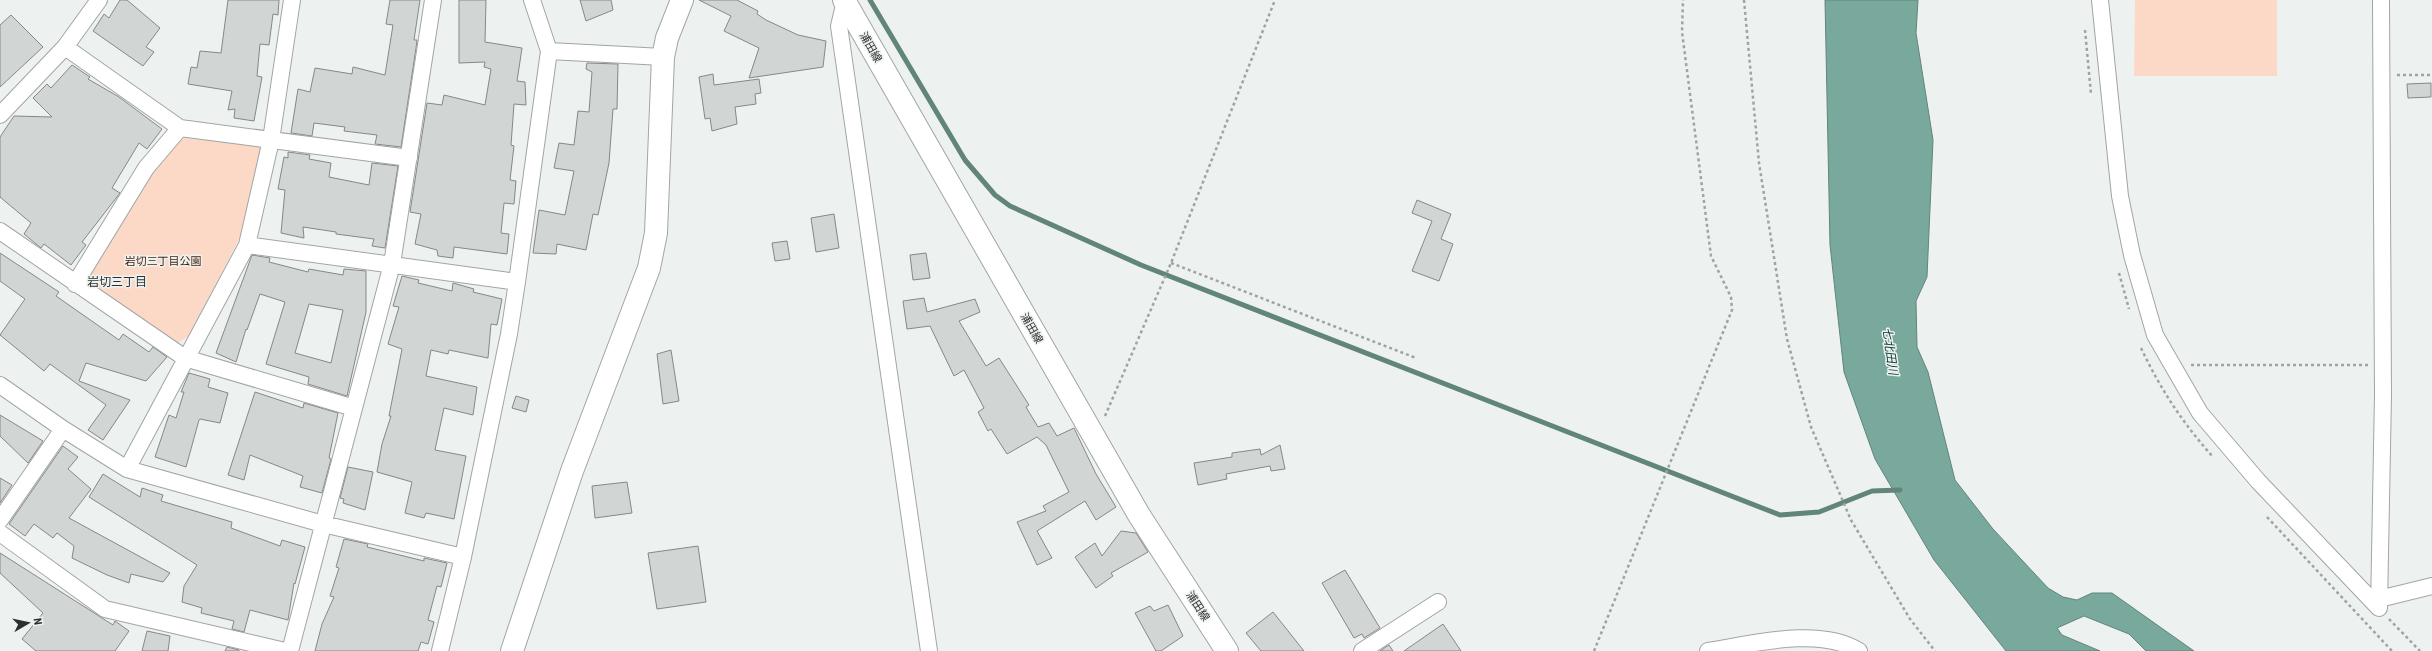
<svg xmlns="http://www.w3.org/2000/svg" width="2432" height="651" viewBox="0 0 2432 651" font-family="'Roboto Condensed','Noto Sans JP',sans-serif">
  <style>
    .green { fill: #fcd9c7 }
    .water { fill: #78a99c; stroke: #62857b }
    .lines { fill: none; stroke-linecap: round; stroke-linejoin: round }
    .stream { stroke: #62857b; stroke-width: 5 }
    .building { fill: #d1d6d5; stroke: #848988; fill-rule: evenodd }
    .street-casing { stroke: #a1a5a4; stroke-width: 18 }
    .secondary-casing { stroke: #a1a5a4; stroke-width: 24 }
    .path { stroke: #9fa3a1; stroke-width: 2.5; stroke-dasharray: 3 3; stroke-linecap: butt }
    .street { stroke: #fff; stroke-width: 16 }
    .secondary { stroke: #fff; stroke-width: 22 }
    .labels { text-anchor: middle; stroke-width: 3; stroke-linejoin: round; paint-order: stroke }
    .street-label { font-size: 11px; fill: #2e302f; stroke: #edf2f0 }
    .park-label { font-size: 11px; fill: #451e08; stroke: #edf2f0 }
    .neighbourhood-label { font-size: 12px; fill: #2e302f; stroke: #edf2f0 }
    .water-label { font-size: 12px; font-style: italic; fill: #0a382f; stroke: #edf2f0 }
  </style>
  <rect width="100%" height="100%" fill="#edf2f0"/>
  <path class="green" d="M 2135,0 L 2277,0 L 2277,76 L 2134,76 Z
    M 181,138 L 255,142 L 261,149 L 241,235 L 189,336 L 176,344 L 85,280 L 154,170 Z"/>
  <path class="water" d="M 1825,0 L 1918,0 L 1916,33 L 1933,140 L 1927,277 L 1916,301 L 1917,347 L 1928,372 L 1955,480 L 1993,529 L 2048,588 L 2063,597 L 2077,600 L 2092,593 L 2112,593 L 2194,651 L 2146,651 L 2129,634 L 2084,616 L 2057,628 L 2062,635 L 2100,651 L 2006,651 L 1934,560 L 1875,459 L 1844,372 L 1830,245 Z"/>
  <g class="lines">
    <path class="stream" d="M 870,0 L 965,160 L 995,195 L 1010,206 L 1141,265 L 1780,515 L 1819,512 L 1872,491 L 1900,490"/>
  </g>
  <path class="building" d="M 120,0 L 127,0 L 160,28 L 146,47 L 154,52 L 143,66 L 93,31 L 104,14 L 109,18 Z
    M 228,0 L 279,0 L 278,15 L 273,14 L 269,45 L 260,44 L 257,76 L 262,77 L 254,121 L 234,118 L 235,109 L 228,110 L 232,91 L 188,84 L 191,67 L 197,68 L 200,51 L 221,53 Z
    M 390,0 L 420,0 L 414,40 L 417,40 L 416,48 L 401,147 L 375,144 L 377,135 L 344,131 L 345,127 L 314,123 L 312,136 L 291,133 L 298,89 L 310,92 L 315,68 L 352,74 L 353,67 L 385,75 L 393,25 L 386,24 Z
    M 459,0 L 486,0 L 485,42 L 522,48 L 517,81 L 525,82 L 526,105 L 514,104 L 511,145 L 514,146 L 510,180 L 516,181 L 514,204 L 504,203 L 501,233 L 509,234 L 507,254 L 454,247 L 453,258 L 438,256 L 437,250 L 415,244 L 421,214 L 410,212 L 427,103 L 442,105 L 444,95 L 485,105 L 491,69 L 484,67 L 485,62 L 459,63 Z
    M 580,0 L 611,0 L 613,10 L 586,21 Z
    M 699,0 L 737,0 L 758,11 L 757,14 L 766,20 L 798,35 L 826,41 L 823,67 L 749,78 L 759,48 L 724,31 L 731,16 Z
    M 11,15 L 43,47 L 0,87 L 0,25 Z
    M 587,63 L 618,64 L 617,109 L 613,109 L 609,163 L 598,215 L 593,214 L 586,250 L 557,244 L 556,254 L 533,253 L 539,210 L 565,215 L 574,171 L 554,168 L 559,143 L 574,145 L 578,111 L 589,112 L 592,72 L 586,69 Z
    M 72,65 L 90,77 L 88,79 L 119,97 L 162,129 L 147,149 L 139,143 L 112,188 L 120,193 L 82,242 L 86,245 L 71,265 L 44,244 L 41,248 L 24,234 L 31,223 L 0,197 L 0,137 L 14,116 L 52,117 L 33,98 L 47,84 L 51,88 Z
    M 713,74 L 714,85 L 759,79 L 761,93 L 755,94 L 756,104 L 735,107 L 737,124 L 712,131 L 710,118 L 705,119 L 699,77 Z
    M 2431,83 L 2431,97 L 2408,98 L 2407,84 Z
    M 288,152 L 310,155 L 309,159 L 331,163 L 329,177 L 369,185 L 372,163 L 398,166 L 385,248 L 372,246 L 374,239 L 336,234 L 336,232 L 303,227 L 304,238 L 281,233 L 285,190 L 278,189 L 284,157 L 288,158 Z
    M 1417,200 L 1451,214 L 1441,239 L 1453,244 L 1439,281 L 1412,271 L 1432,221 L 1412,213 Z
    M 834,214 L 839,248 L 816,252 L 811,218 Z
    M 787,241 L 790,259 L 775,261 L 772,243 Z
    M 0,253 L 59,292 L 56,296 L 119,340 L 123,334 L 149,352 L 153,347 L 167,357 L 146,381 L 86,363 L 79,381 L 130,400 L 103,440 L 88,430 L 106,405 L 50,364 L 44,371 L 0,335 L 25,299 L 0,281 Z
    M 926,253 L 930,278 L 913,280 L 910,255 Z
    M 252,255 L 270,258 L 269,262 L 308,272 L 309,269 L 343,275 L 344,269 L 366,271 L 366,312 L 347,396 L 308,384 L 309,377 L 266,364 L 285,302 L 260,294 L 247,330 L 246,329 L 236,362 L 216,353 ZM 309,304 L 343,310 L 331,363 L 295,353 Z
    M 402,276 L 419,280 L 418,283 L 452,291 L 453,283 L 474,289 L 473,292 L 502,299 L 497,325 L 491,324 L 488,358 L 449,350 L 448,354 L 431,350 L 426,376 L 477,387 L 473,415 L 444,408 L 435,450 L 466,456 L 454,519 L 426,513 L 424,518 L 405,513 L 412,482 L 377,472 L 382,444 L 391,416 L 389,416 L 402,349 L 388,344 L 399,307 L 393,306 Z
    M 924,298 L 927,312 L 975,299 L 980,312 L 959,321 L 986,366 L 999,358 L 1029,405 L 1026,407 L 1038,427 L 1049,423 L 1057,436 L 1074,428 L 1096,474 L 1116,507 L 1096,520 L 1085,501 L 1037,531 L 1052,558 L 1037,565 L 1017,522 L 1046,511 L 1043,506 L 1069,492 L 1046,445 L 1037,437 L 1007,454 L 991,429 L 988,431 L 978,412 L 984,408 L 964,370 L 954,376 L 930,326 L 907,329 L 903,301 Z
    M 671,350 L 679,401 L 663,404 L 657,354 Z
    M 189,373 L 210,379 L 208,387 L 228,393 L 220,423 L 200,419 L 199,420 L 186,467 L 155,457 L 169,415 L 176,418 L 184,392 L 181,392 Z
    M 255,392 L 303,408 L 304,403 L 338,413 L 329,458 L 331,459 L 322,493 L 300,487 L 303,476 L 250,455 L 244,480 L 228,475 Z
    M 516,396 L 529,400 L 526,412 L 512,408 Z
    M 0,415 L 43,441 L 28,463 L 0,436 Z
    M 1280,445 L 1285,469 L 1271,471 L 1270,466 L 1226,474 L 1227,479 L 1198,485 L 1194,463 L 1232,457 L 1232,453 L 1260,449 L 1261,455 Z
    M 63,446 L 78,457 L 68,469 L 91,489 L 69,518 L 170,573 L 163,582 L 131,574 L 129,583 L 107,575 L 72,558 L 74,546 L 57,533 L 53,538 L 34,524 L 25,536 L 9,524 Z
    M 348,467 L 373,472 L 365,510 L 343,503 L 344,499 L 340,498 Z
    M 103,474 L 140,497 L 142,488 L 163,495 L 161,501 L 232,522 L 231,528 L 280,546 L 282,540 L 305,547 L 295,584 L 294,583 L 288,620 L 250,610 L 244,632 L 232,629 L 234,621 L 201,613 L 202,608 L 182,602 L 184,586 L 197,565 L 89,497 Z
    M 0,478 L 12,485 L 0,503 Z
    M 627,482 L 632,513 L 595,518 L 592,486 Z
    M 1121,531 L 1136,533 L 1148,552 L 1111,573 L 1113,576 L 1096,588 L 1075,557 L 1095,543 L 1102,556 Z
    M 344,539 L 368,544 L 367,547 L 424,561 L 424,558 L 447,563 L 441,587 L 437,586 L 428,620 L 434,622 L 428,644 L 421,642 L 418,651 L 315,651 L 322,624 L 334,597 L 330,596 L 339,568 L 336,567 Z
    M 698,546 L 706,602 L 657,609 L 648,553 Z
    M 0,553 L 113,625 L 115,621 L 129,631 L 115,651 L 36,651 L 22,639 L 43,613 L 0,573 Z
    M 1345,570 L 1380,628 L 1364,638 L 1362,634 L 1354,638 L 1322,583 Z
    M 1168,605 L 1183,636 L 1161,651 L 1156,651 L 1135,613 L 1150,606 L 1154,611 Z
    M 1273,612 L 1304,651 L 1261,651 L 1246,633 Z
    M 1443,624 L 1461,651 L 1404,651 Z
    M 147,631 L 170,636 L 168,651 L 142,651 Z
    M 1389,645 L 1393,651 L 1380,651 Z
    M 227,647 L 239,650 L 239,651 L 225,651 Z"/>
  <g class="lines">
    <g class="street-casing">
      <path id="street" d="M 2100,0 L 2120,196 L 2132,255 L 2155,335 L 2200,413 L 2258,481 L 2379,608
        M 845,1 L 839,26 L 929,651
        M 65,47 L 180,128 L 409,158
        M 549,51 L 663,57
        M 0,115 L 65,47 L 99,0
        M 0,231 L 185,358 L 354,408
        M 247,245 L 517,282
        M 75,284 L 146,168 L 180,128
        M 0,385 L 63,429 L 127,469 L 323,524 L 463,557
        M 127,469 L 247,245 L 271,140 L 292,0
        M 0,520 L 63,429
        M 0,533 L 105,609 L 285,651
        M 2379,599 L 2432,586
        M 2379,608 L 2383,395 L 2381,0
        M 290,651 L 392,264 L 433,0
        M 440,651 L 463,557 L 509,334 L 517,282 L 549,51 L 532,0
        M 1362,651 L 1438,602
        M 1708,651 C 1752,644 1820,626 1859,651"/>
    </g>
    <g class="secondary-casing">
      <path id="secondary" d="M 844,0 L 1139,515 L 1227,651
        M 512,651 L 572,471 L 649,268 L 656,233 L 663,57 L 667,38 L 682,0"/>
    </g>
    <path class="path" d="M 1744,0 L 1759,163 L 1787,339 L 1811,427 L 1851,520 L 1910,619 L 1935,651
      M 2085,30 L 2091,94
      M 2397,75 L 2432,75
      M 1171,263 L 1416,358
      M 2119,273 L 2129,309
      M 2141,348 C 2161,390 2182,422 2213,457
      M 2191,365 L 2368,365
      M 1105,416 L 1171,263 L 1275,0
      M 2267,517 L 2392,651
      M 2389,619 L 2420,651
      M 1594,651 L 1732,310 L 1731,297 L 1711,256 L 1682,32 L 1683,0"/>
    <use href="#street" class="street"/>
    <use href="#secondary" class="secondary"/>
  </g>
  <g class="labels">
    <g class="street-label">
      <text transform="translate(871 47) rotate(60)" y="4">浦田線</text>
      <text transform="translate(1032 328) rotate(60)" y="4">浦田線</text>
      <text transform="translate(1198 606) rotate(57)" y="4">浦田線</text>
    </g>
    <g class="park-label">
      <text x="163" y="265">岩切三丁目公園</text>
    </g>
    <g class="neighbourhood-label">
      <text x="117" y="286">岩切三丁目</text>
    </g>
    <g class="water-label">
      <text transform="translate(1890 351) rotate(82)" y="4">七北田川</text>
    </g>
  </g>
  <g transform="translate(28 623) rotate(81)" stroke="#edf2f0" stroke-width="3" paint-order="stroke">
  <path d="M0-3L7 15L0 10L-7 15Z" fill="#2e302f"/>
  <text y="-6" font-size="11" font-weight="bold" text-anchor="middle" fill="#2e302f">N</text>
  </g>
</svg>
